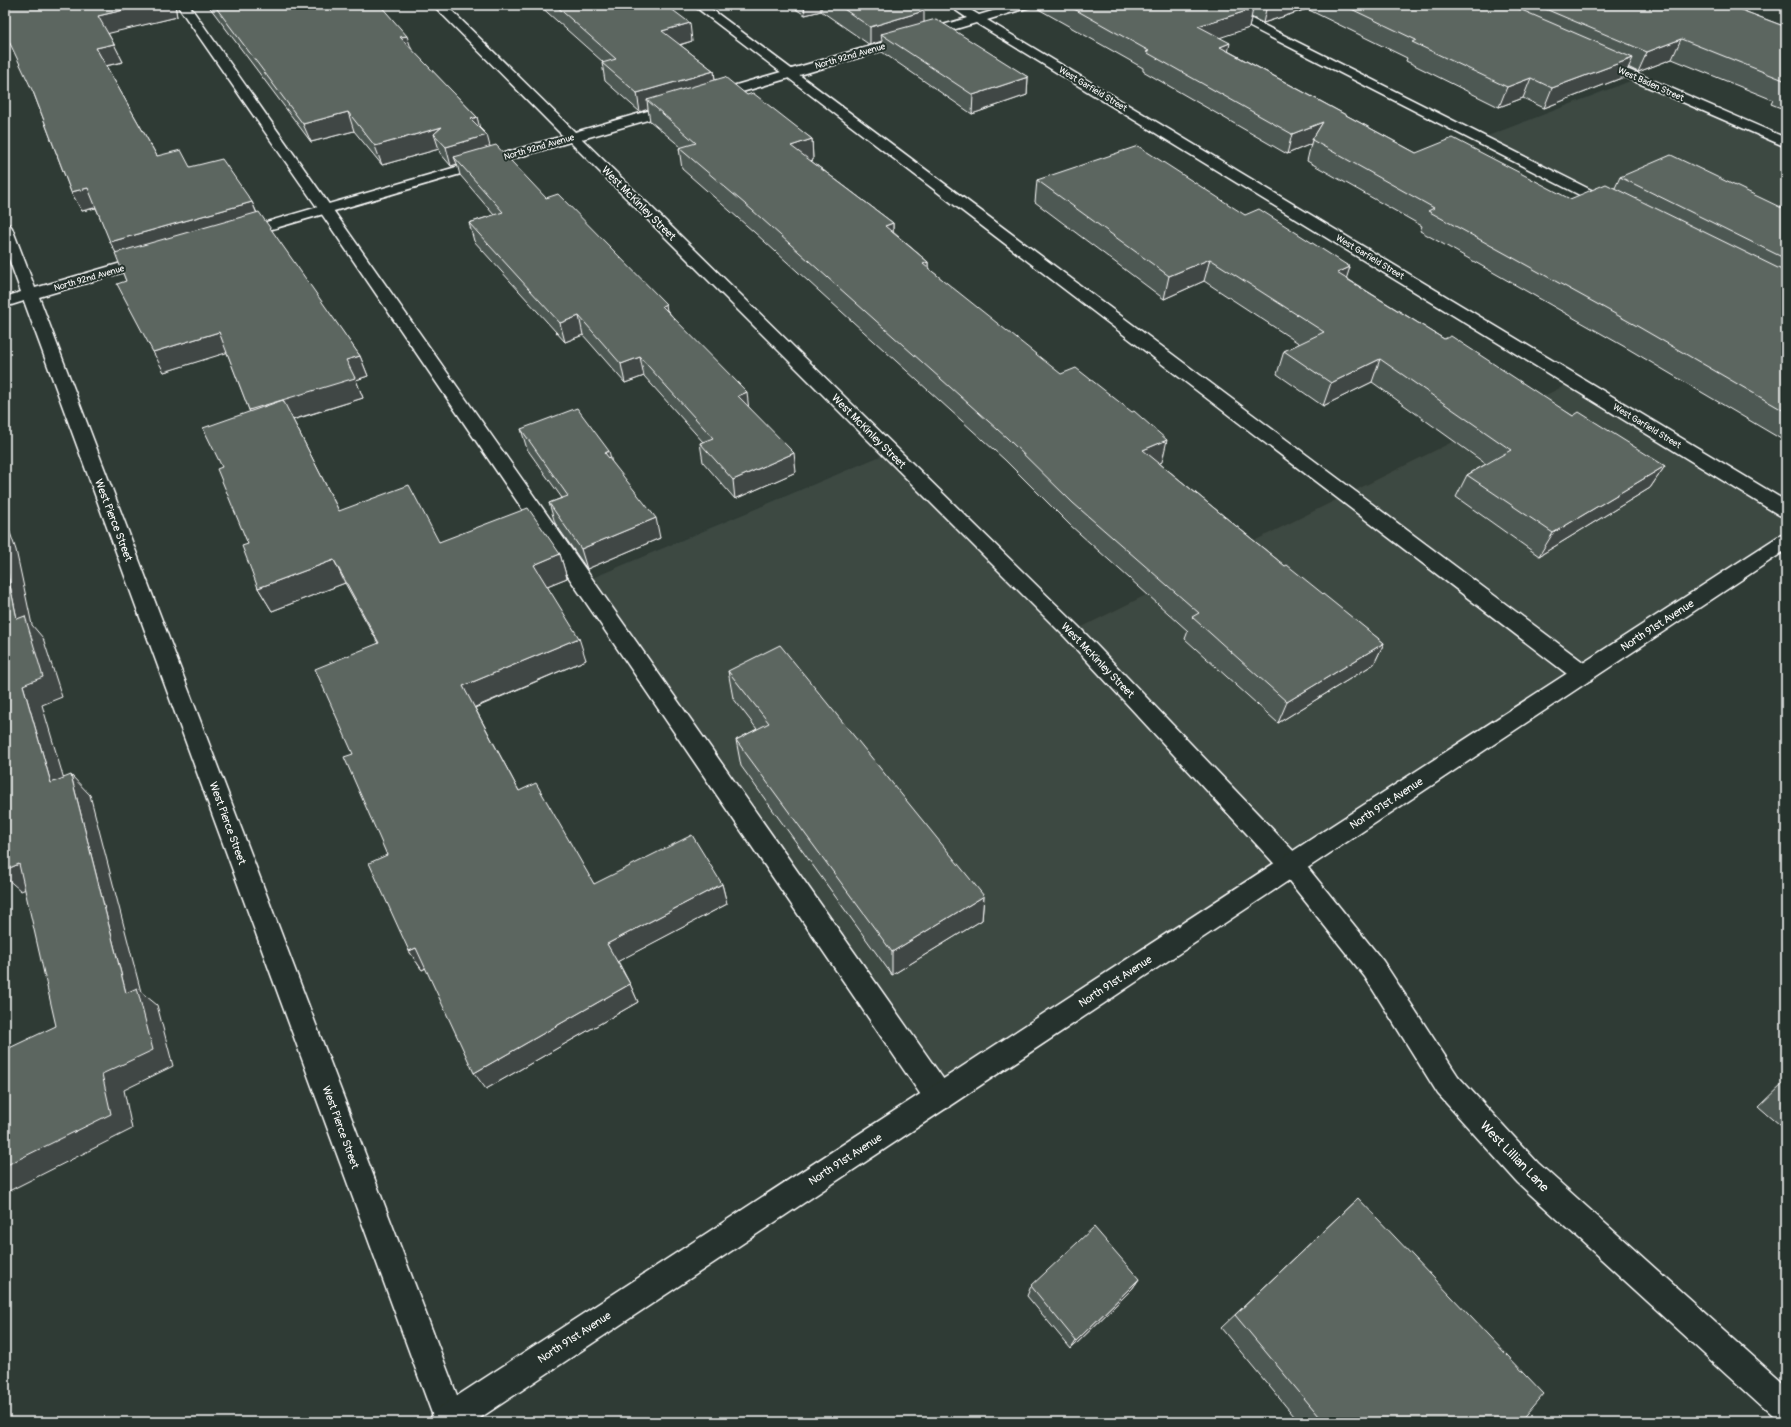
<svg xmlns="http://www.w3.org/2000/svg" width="1791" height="1427" viewBox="0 0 1791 1427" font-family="Pangolin,sans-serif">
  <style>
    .built { fill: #3c4842 }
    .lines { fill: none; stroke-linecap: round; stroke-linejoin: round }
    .service-casing { stroke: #fff; stroke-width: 3 }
    .minor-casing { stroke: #fff; stroke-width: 3 }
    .secondary-casing { stroke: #fff; stroke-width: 3 }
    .service { fill: #26332d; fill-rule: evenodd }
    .minor { fill: #26332d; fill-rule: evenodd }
    .secondary { fill: #26332d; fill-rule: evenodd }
    .wall { fill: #4e5853; stroke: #fff }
    .shaded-wall { fill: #404744; stroke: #fff }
    .building { fill: #5b6661; stroke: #fff }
    .labels { text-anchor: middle; stroke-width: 4; stroke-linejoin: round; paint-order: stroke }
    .far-street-label { font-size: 9px; fill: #fff; stroke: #26332d }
    .street-label { font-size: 11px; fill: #fff; stroke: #26332d }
    .near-street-label { font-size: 13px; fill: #fff; stroke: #26332d }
  </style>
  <rect width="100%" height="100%" fill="#2f3b35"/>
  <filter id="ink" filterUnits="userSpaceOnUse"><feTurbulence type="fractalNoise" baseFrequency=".025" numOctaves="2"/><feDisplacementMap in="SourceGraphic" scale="8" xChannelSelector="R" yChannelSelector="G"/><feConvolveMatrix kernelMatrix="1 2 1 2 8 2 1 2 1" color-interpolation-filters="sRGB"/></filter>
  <g filter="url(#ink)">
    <path class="built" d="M 1638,78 L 1786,143 L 1786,292 L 1485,137 Z
      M 1574,381 L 1786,510 L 1786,541 L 946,1092 L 590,579 L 890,452 L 1072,632 Z"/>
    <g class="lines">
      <g class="service-casing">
        <path id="service" d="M 177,5 L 189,5 L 949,1087 L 953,1097 L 949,1107 L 939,1111 L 929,1107 L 319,210 Z
          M 693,5 L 706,5 L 1591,668 L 1594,674 L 1591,680 L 1583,682 L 1575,680 Z
          M 1209,5 L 1224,5 L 1617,203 L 1619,206 L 1617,209 L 1607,209 L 1211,7 Z"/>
      </g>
      <g class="minor-casing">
        <path id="minor" d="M 433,5 L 446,5 L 575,132 L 672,104 L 682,104 L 684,107 L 682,110 L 582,139 L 1079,627 L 1300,858 L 1383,961 L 1458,1076 L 1538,1163 L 1786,1386 L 1786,1422 L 1775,1418 L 1518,1183 L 1438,1094 L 1365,977 L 1282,872 L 1065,637 L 570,142 L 245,237 L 235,237 L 232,234 L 235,231 L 563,136 Z
          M 948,5 L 962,5 L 979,15 L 1013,5 L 1032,5 L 1030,7 L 987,20 L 1786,501 L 1786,517 L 1779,515 L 976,23 L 715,100 L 705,100 L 703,97 L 705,94 L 967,18 Z
          M 1599,57 L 1786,138 L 1786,147 L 1595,64 L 1593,61 Z
          M 5,224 L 10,225 L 12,228 L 35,288 L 149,255 L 154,257 L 157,260 L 154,263 L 39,297 L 466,1419 L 465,1422 L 435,1422 L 434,1419 L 24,301 L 5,307 L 5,297 L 21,292 L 5,248 Z"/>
      </g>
      <g class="secondary-casing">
        <path id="secondary" d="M 1786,534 L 1786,550 L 474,1422 L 429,1422 L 434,1411 L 1319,834 L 1779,536 Z"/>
      </g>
      <use href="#service" class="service"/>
      <use href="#minor" class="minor"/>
      <use href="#secondary" class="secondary"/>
    </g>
    <path class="wall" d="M 5,5 L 175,5 L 177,17 L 108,33 L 123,62 L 106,66 L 157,156 L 190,167 L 252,202 L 257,213 L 360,356 L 368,376 L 356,380 L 363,398 L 293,420 L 339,511 L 439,542 L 560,554 L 567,578 L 547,586 L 586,660 L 475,708 L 519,791 L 594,884 L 722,884 L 727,904 L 618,961 L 630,984 L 638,1002 L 486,1089 L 426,968 L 422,970 L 409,951 L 387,855 L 353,754 L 378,643 L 345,583 L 272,611 L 258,588 L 248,544 L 222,467 L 250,412 L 227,352 L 164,372 L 126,281 L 116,253 L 96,208 L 82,211 L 71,192 L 34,94 Z
      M 208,5 L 380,5 L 411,49 L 477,117 L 479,127 L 490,147 L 667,310 L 748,406 L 796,472 L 735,499 L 703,462 L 700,443 L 703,442 L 644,376 L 625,383 L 583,335 L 565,342 L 474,241 L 469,223 L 494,215 L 460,175 L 457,164 L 451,166 L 440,153 L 439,149 L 382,165 L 354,131 L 311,142 Z
      M 539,5 L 666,5 L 692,41 L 680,45 L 714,71 L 715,80 L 747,95 L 812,139 L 813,160 L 811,161 L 893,223 L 893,232 L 928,262 L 928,268 L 1162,462 L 1159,463 L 1285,566 L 1384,643 L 1374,664 L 1278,723 L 1185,639 L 1188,631 L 1070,525 L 1005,460 L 754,232 L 682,169 L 679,148 L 681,147 L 650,121 L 648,109 L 640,112 L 605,81 L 602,63 L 603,62 Z
      M 789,5 L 914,5 L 924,22 L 1028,77 L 1027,95 L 972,114 L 882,52 L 882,41 L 870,45 L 821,11 L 805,15 Z
      M 1033,5 L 1728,5 L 1786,27 L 1786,110 L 1771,104 L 1773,100 L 1672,59 L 1638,72 L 1628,67 L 1624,77 L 1544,108 L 1523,98 L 1499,107 L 1406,61 L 1407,58 L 1307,9 L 1263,23 L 1251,17 L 1249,28 L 1219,37 L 1228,51 L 1416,153 L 1570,199 L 1615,188 L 1620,177 L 1786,210 L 1786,436 L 1781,439 L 1625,347 L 1420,231 L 1422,226 L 1307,161 L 1311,144 L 1287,154 L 1143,71 L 1143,68 L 1033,6 Z
      M 1037,180 L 1245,215 L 1350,267 L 1346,278 L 1444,339 L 1573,416 L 1665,466 L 1650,488 L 1539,556 L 1456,497 L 1467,475 L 1486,464 L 1372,382 L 1323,406 L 1277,374 L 1284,351 L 1300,344 L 1204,281 L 1164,299 L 1035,202 Z
      M 521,429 L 612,462 L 660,538 L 587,569 L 555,523 L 549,503 L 562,498 L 527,449 Z
      M 728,671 L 984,896 L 982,920 L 892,975 L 741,766 L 736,740 L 757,729 L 733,698 Z
      M 1786,1081 L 1786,1130 L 1759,1107 Z
      M 1358,1198 L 1520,1422 L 1299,1422 L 1221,1328 Z
      M 1139,1279 L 1132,1289 L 1071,1349 L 1027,1296 L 1031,1286 Z"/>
    <path class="shaded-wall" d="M 145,5 L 175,5 L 177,17 L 106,34 L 98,16 Z
      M 804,5 L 821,5 L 821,11 L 805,15 Z
      M 1267,5 L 1308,5 L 1307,9 L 1263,23 Z
      M 1253,9 L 1249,28 L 1195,46 L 1198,26 Z
      M 924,11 L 924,29 L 881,34 L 882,41 L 870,45 L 870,27 Z
      M 690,23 L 692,41 L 665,49 L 662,31 Z
      M 407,36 L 413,54 L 400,37 Z
      M 1681,39 L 1672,59 L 1638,72 L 1647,52 Z
      M 1230,43 L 1226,63 L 1220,47 Z
      M 114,44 L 123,62 L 105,66 L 96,48 Z
      M 1633,58 L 1624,77 L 1544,108 L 1552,88 Z
      M 714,71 L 716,89 L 647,100 L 648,109 L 640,112 L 637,93 Z
      M 1028,77 L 1027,95 L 972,114 L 973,95 Z
      M 1531,78 L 1523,98 L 1499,107 L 1507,87 Z
      M 348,112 L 354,131 L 311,142 L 303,124 Z
      M 477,117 L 482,136 L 471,119 Z
      M 1323,122 L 1312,140 L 1311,144 L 1287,154 L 1292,134 Z
      M 442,127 L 434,134 L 439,149 L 382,165 L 375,146 Z
      M 487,135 L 492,154 L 454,157 L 457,164 L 451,166 L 446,147 Z
      M 812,139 L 813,160 L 793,167 L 791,146 Z
      M 88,188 L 98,207 L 82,211 L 71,192 Z
      M 252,202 L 260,221 L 121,262 L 110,242 Z
      M 893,223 L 893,245 L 885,226 Z
      M 1210,259 L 1204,281 L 1164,299 L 1169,276 Z
      M 928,262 L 928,284 L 923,264 Z
      M 1350,267 L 1343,289 L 1337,273 Z
      M 666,304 L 669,324 L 662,306 Z
      M 579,316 L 583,335 L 565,342 L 560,323 Z
      M 219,332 L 229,352 L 164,372 L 153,352 Z
      M 360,356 L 368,376 L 356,380 L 363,398 L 259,430 L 249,410 L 346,360 Z
      M 640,357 L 644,376 L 625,383 L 621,364 Z
      M 1380,359 L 1372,382 L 1323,406 L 1331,383 Z
      M 747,392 L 749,411 L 738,396 Z
      M 1786,433 L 1786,436 L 1781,439 Z
      M 1167,440 L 1162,462 L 1138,473 L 1143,450 Z
      M 609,451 L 614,471 L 605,453 Z
      M 794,453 L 796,472 L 735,499 L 733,480 Z
      M 1665,466 L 1650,488 L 1539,556 L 1553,533 Z
      M 5,518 L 16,550 L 32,625 L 43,638 L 62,697 L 42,705 L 71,803 L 51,783 L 23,685 L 17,619 L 5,561 Z
      M 656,518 L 660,538 L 587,569 L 581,549 Z
      M 560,554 L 567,578 L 542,588 L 534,565 Z
      M 334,560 L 345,583 L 272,611 L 258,588 Z
      M 579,638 L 586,660 L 473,708 L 463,686 Z
      M 1384,643 L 1374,664 L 1278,723 L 1287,702 Z
      M 71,775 L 90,795 L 141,992 L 157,1005 L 173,1066 L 124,1090 L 132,1129 L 5,1193 L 5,1166 L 102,1074 L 126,993 Z
      M 19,864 L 41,883 L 21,891 L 5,877 L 5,870 Z
      M 722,884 L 727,904 L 615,963 L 607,944 Z
      M 984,896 L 982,920 L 892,975 L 892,952 Z
      M 416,948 L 429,966 L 422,970 L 409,951 Z
      M 630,984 L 638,1002 L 486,1089 L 474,1073 Z
      M 1139,1279 L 1132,1289 L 1071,1349 L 1076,1341 Z"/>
    <path class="building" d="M 5,5 L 145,5 L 98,16 L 114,44 L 96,48 L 157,156 L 181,150 L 190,167 L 222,159 L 252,202 L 110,242 L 88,188 L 71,192 L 34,94 L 5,33 Z
      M 214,5 L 380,5 L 407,36 L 400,37 L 477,117 L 471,119 L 487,135 L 446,147 L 434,134 L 442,127 L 375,146 L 348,112 L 303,124 Z
      M 555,5 L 666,5 L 690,23 L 662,31 L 714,71 L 637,93 L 602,63 L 616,59 Z
      M 838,5 L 914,5 L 924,11 L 870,27 Z
      M 1067,5 L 1245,5 L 1253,9 L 1198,26 L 1230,43 L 1220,47 L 1416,153 L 1453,138 L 1570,199 L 1606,184 L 1786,272 L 1786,412 L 1637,326 L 1428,211 L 1434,208 L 1312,140 L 1323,122 L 1292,134 L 1146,52 L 1149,51 Z
      M 1343,5 L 1510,5 L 1633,58 L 1552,88 L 1531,78 L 1507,87 L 1412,42 L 1416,40 Z
      M 1536,5 L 1728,5 L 1786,27 L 1786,81 L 1681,39 L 1647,52 Z
      M 936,19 L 1028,77 L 973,95 L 881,34 Z
      M 725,77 L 747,95 L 753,93 L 812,139 L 791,146 L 893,223 L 885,226 L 928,262 L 923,264 L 1061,374 L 1076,368 L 1132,412 L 1134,411 L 1167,440 L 1143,450 L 1285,566 L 1287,565 L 1384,643 L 1287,702 L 1192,617 L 1199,613 L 1073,503 L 1007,438 L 752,210 L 679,148 L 696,143 L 647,100 Z
      M 496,145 L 546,198 L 558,194 L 666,304 L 662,306 L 747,392 L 738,396 L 794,453 L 733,480 L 700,443 L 713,438 L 640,357 L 621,364 L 579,316 L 560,323 L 469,223 L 503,212 L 454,157 Z
      M 1138,146 L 1245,215 L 1259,209 L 1350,267 L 1337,273 L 1444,339 L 1451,336 L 1573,416 L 1579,412 L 1665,466 L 1553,533 L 1467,475 L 1511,450 L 1380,359 L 1331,383 L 1284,351 L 1324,332 L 1210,259 L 1169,276 L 1037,180 Z
      M 1671,155 L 1786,210 L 1786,259 L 1620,177 Z
      M 259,212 L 360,356 L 346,360 L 355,378 L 249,410 L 219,332 L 153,352 L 117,284 L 126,281 L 115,253 Z
      M 283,400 L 339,511 L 409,485 L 439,542 L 528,508 L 560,554 L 534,565 L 579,638 L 463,686 L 519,791 L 536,783 L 594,884 L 692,835 L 722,884 L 607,944 L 630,984 L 474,1073 L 416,948 L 409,951 L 369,863 L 387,855 L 344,757 L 353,754 L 315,669 L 379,643 L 334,560 L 258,588 L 242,546 L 248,544 L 217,469 L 222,467 L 203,428 Z
      M 577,408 L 609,451 L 605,453 L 656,518 L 581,549 L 549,503 L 568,496 L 521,429 Z
      M 5,561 L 17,619 L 25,616 L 43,677 L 23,685 L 51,783 L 71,775 L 126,993 L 137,988 L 153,1050 L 102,1074 L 111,1114 L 5,1166 L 5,1050 L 56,1026 L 19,864 L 5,870 Z
      M 780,645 L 984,896 L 892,952 L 736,740 L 769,723 L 728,671 Z
      M 1358,1198 L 1544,1394 L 1520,1422 L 1324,1422 L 1235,1315 Z
      M 1094,1227 L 1139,1279 L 1076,1341 L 1031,1286 Z"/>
  </g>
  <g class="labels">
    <g class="far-street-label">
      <text transform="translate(850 56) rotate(-16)" y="3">North 92nd Avenue</text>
      <text transform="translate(1651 84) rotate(24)" y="3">West Baden Street</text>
      <text transform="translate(1093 89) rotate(31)" y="3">West Garfield Street</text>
      <text transform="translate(539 147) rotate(-16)" y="3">North 92nd Avenue</text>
      <text transform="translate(1370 257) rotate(31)" y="3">West Garfield Street</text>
      <text transform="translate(89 278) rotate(-16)" y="3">North 92nd Avenue</text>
      <text transform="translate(1647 426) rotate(31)" y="3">West Garfield Street</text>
    </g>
    <g class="street-label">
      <text transform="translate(639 203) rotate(45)" y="4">West McKinley Street</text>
      <text transform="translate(869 431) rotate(45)" y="4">West McKinley Street</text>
      <text transform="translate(114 520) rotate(69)" y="4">West Pierce Street</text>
      <text transform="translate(1657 625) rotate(-33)" y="4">North 91st Avenue</text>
      <text transform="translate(1098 660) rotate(46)" y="4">West McKinley Street</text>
      <text transform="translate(1386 803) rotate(-33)" y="4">North 91st Avenue</text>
      <text transform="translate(228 823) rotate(70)" y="4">West Pierce Street</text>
      <text transform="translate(1115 981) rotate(-33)" y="4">North 91st Avenue</text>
      <text transform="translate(341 1127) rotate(70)" y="4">West Pierce Street</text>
      <text transform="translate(845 1159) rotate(-33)" y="4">North 91st Avenue</text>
      <text transform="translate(574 1337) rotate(-33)" y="4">North 91st Avenue</text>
    </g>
    <g class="near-street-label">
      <text transform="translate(1515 1156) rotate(46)" y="5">West Lillian Lane</text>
    </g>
  </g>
  <rect width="1791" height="1427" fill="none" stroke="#26332d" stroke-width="20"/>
  <rect x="10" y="10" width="1771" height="1407" fill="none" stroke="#fff" stroke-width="1.5" filter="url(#ink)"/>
</svg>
